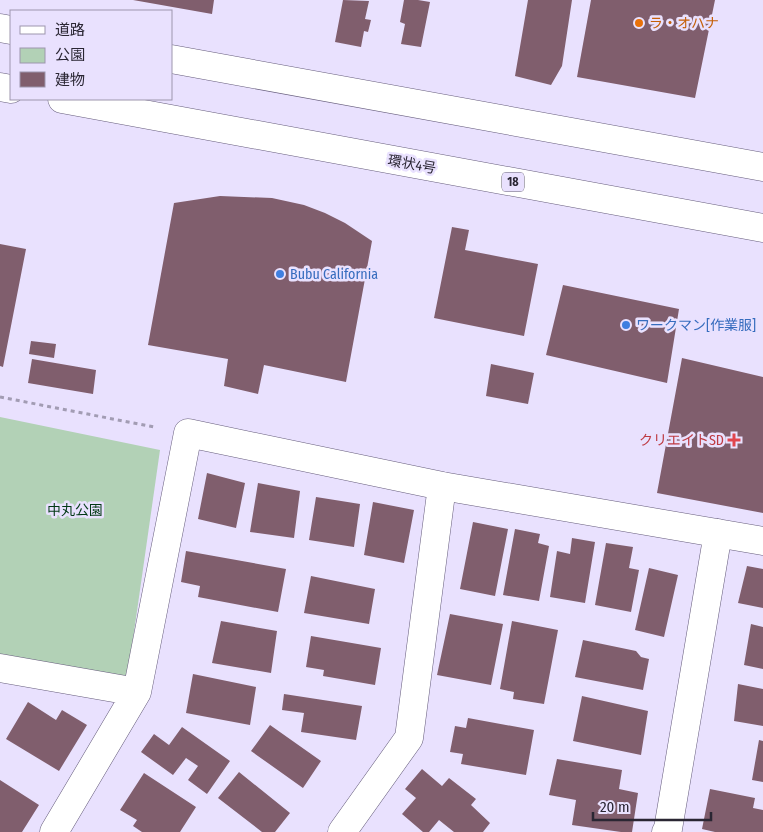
<svg xmlns="http://www.w3.org/2000/svg" width="763" height="832" viewBox="0 0 763 832" font-family="'Fira Sans Condensed','Noto Sans JP',sans-serif">
  <style>
    .green { fill: #b2d1b6 }
    .building { fill: #805e6d }
    .lines { fill: none; stroke-linecap: round; stroke-linejoin: round }
    .minor-casing { stroke: #665d7c; stroke-width: 29 }
    .major-casing { stroke: #665d7c; stroke-width: 29 }
    .path { stroke: #a29cb3; stroke-width: 3; stroke-dasharray: 4 4; stroke-linecap: butt }
    .minor { stroke: #fff; stroke-width: 28 }
    .major { stroke: #fff; stroke-width: 28 }
    .food-dot { fill: #e8710a; stroke: #e9e1fe; stroke-width: 2 }
    .shop-dot { fill: #3f7fe0; stroke: #e9e1fe; stroke-width: 2 }
    .health-dot { fill: #e0444e; stroke: #e9e1fe; stroke-width: 2 }
    .labels { text-anchor: middle; stroke-width: 5; stroke-linejoin: round; paint-order: stroke }
    .shield { fill: #e9e1fe; stroke: #635e70; stroke-width: 1 }
    .shield-label { font-size: 12px; font-weight: bold; fill: #2a2633 }
    .food-label { font-size: 14px; fill: #c56008; stroke: #e9e1fe; text-anchor: start }
    .street-label { font-size: 14px; fill: #2a2633; stroke: #e9e1fe }
    .shop-label { font-size: 14px; fill: #366cbe; stroke: #e9e1fe; text-anchor: start }
    .health-label { font-size: 14px; fill: #be3a42; stroke: #e9e1fe; text-anchor: end }
    .park-label { font-size: 14px; fill: #013814; stroke: #e9e1fe }
  </style>
  <rect width="100%" height="100%" fill="#e9e1fe"/>
  <path class="green" d="M 0,417 L 160,450 L 127,681 L 0,656 Z"/>
  <path class="building" d="M 133,0 L 214,0 L 212,14 Z
    M 343,0 L 369,1 L 365,19 L 371,20 L 368,32 L 364,31 L 361,47 L 335,42 Z
    M 404,0 L 418,0 L 430,2 L 421,47 L 401,44 L 405,24 L 400,22 Z
    M 528,0 L 572,0 L 562,66 L 551,85 L 515,76 Z
    M 591,0 L 715,0 L 695,98 L 577,77 Z
    M 220,196 L 272,198 L 304,205 L 325,213 L 345,223 L 372,241 L 346,382 L 264,365 L 258,394 L 224,386 L 228,359 L 148,345 L 174,203 Z
    M 452,227 L 469,230 L 465,250 L 538,264 L 524,336 L 434,318 Z
    M 0,244 L 26,249 L 3,367 L 0,366 Z
    M 563,285 L 679,309 L 667,383 L 546,355 Z
    M 31,341 L 56,344 L 54,358 L 29,354 Z
    M 682,358 L 763,377 L 763,513 L 657,493 Z
    M 32,359 L 96,370 L 93,394 L 28,383 Z
    M 491,364 L 534,373 L 528,404 L 486,396 Z
    M 207,473 L 245,483 L 236,528 L 198,519 Z
    M 258,483 L 300,491 L 294,538 L 250,532 Z
    M 316,497 L 360,504 L 354,547 L 309,540 Z
    M 373,502 L 414,510 L 404,563 L 364,555 Z
    M 473,522 L 508,529 L 495,596 L 460,589 Z
    M 515,529 L 540,534 L 538,543 L 549,546 L 539,601 L 503,595 Z
    M 572,538 L 595,542 L 585,603 L 550,597 L 557,551 L 570,554 Z
    M 606,543 L 633,547 L 629,568 L 639,570 L 631,612 L 595,605 Z
    M 186,551 L 286,569 L 278,612 L 198,597 L 200,586 L 181,582 Z
    M 747,566 L 763,569 L 763,608 L 738,603 Z
    M 649,568 L 678,575 L 664,637 L 635,630 Z
    M 311,576 L 375,589 L 369,624 L 304,613 Z
    M 450,614 L 503,624 L 491,685 L 437,675 Z
    M 221,621 L 277,631 L 271,673 L 212,663 Z
    M 512,621 L 558,630 L 544,704 L 513,699 L 514,692 L 500,689 Z
    M 751,624 L 763,627 L 763,669 L 744,665 Z
    M 311,636 L 381,648 L 375,685 L 323,676 L 324,670 L 306,667 Z
    M 583,640 L 636,651 L 641,657 L 649,659 L 643,690 L 575,677 Z
    M 193,674 L 256,687 L 250,725 L 186,713 Z
    M 738,684 L 763,689 L 763,726 L 734,721 Z
    M 284,694 L 362,706 L 356,740 L 301,732 L 304,713 L 282,710 Z
    M 582,696 L 648,711 L 641,755 L 573,741 Z
    M 28,702 L 56,720 L 62,710 L 87,725 L 59,771 L 6,739 Z
    M 468,718 L 534,730 L 526,775 L 461,764 L 463,754 L 450,752 L 455,726 L 466,728 Z
    M 270,725 L 321,761 L 303,788 L 251,751 Z
    M 182,727 L 230,761 L 207,794 L 188,780 L 198,766 L 186,758 L 173,775 L 141,752 L 154,734 L 169,745 Z
    M 759,740 L 763,741 L 763,782 L 752,780 Z
    M 557,759 L 622,770 L 619,789 L 638,793 L 632,832 L 621,832 L 572,825 L 576,800 L 549,795 Z
    M 422,769 L 442,786 L 449,778 L 476,799 L 471,805 L 490,823 L 483,832 L 454,832 L 439,820 L 429,832 L 423,832 L 402,814 L 416,798 L 405,789 Z
    M 239,772 L 290,813 L 275,832 L 262,832 L 218,798 Z
    M 144,773 L 196,807 L 180,832 L 142,832 L 133,826 L 137,820 L 120,810 Z
    M 0,780 L 39,805 L 22,832 L 0,832 Z
    M 710,789 L 755,798 L 753,808 L 763,810 L 763,832 L 715,832 L 702,829 Z"/>
  <g class="lines">
    <g class="minor-casing">
      <path id="minor" d="M 0,668 L 137,692
        M 54,832 L 137,692 L 188,433 L 442,486 L 763,541
        M 342,832 L 409,738 L 442,486
        M 666,832 L 668,829 L 718,533"/>
    </g>
    <g class="major-casing">
      <path id="major" d="M 0,28 L 11,30
        M 171,59 L 763,167
        M 0,87 L 11,89
        M 62,99 L 763,228"/>
    </g>
    <path class="path" d="M 0,397 L 154,427"/>
    <use href="#minor" class="minor"/>
    <use href="#major" class="major"/>
  </g>
  <circle class="food-dot" cx="639" cy="23" r="5"/>
  <g class="shop-dot">
    <circle cx="280" cy="274" r="5"/>
    <circle cx="626" cy="325" r="5"/>
  </g>
  <path class="health-dot" d="M731.5 432.5h5v5h5v5h-5v5h-5v-5h-5v-5h5z"/>
  <g class="labels">
    <rect class="shield" x="502" y="172.5" width="22" height="19" rx="4"/>
    <g class="shield-label">
      <text x="513" y="186">18</text>
    </g>
    <g class="food-label">
      <text x="649" y="28">ラ・オハナ</text>
    </g>
    <g class="street-label">
      <text transform="translate(412 164) rotate(10)" y="5">環状4号</text>
    </g>
    <g class="shop-label">
      <text x="290" y="279">Bubu California</text>
      <text x="636" y="330">ワークマン[作業服]</text>
    </g>
    <g class="health-label">
      <text x="724" y="445">クリエイトSD</text>
    </g>
    <g class="park-label">
      <text x="75" y="515">中丸公園</text>
    </g>
  </g>
  <rect x="10" y="10" width="162" height="90" fill="#e9e1fe" stroke="#9d96ad"/>
  <rect x="20" y="26" width="25" height="8" fill="#ffffff" stroke="#9d96ad"/>
  <text x="55" y="35" font-size="15" fill="#2a2633">道路</text>
  <rect x="20" y="48" width="25" height="15" fill="#b2d1b6" stroke="#9d96ad"/>
  <text x="55" y="60" font-size="15" fill="#2a2633">公園</text>
  <rect x="20" y="72" width="25" height="15" fill="#805e6d" stroke="#9d96ad"/>
  <text x="55" y="85" font-size="15" fill="#2a2633">建物</text>
  <path d="M593 812v8h118v-8" fill="none" stroke="#2a2633" stroke-width="2.5"/>
  <text x="600" y="812" font-size="15" fill="#2a2633" stroke="#e9e1fe" stroke-width="4" paint-order="stroke">20 m</text>
</svg>
